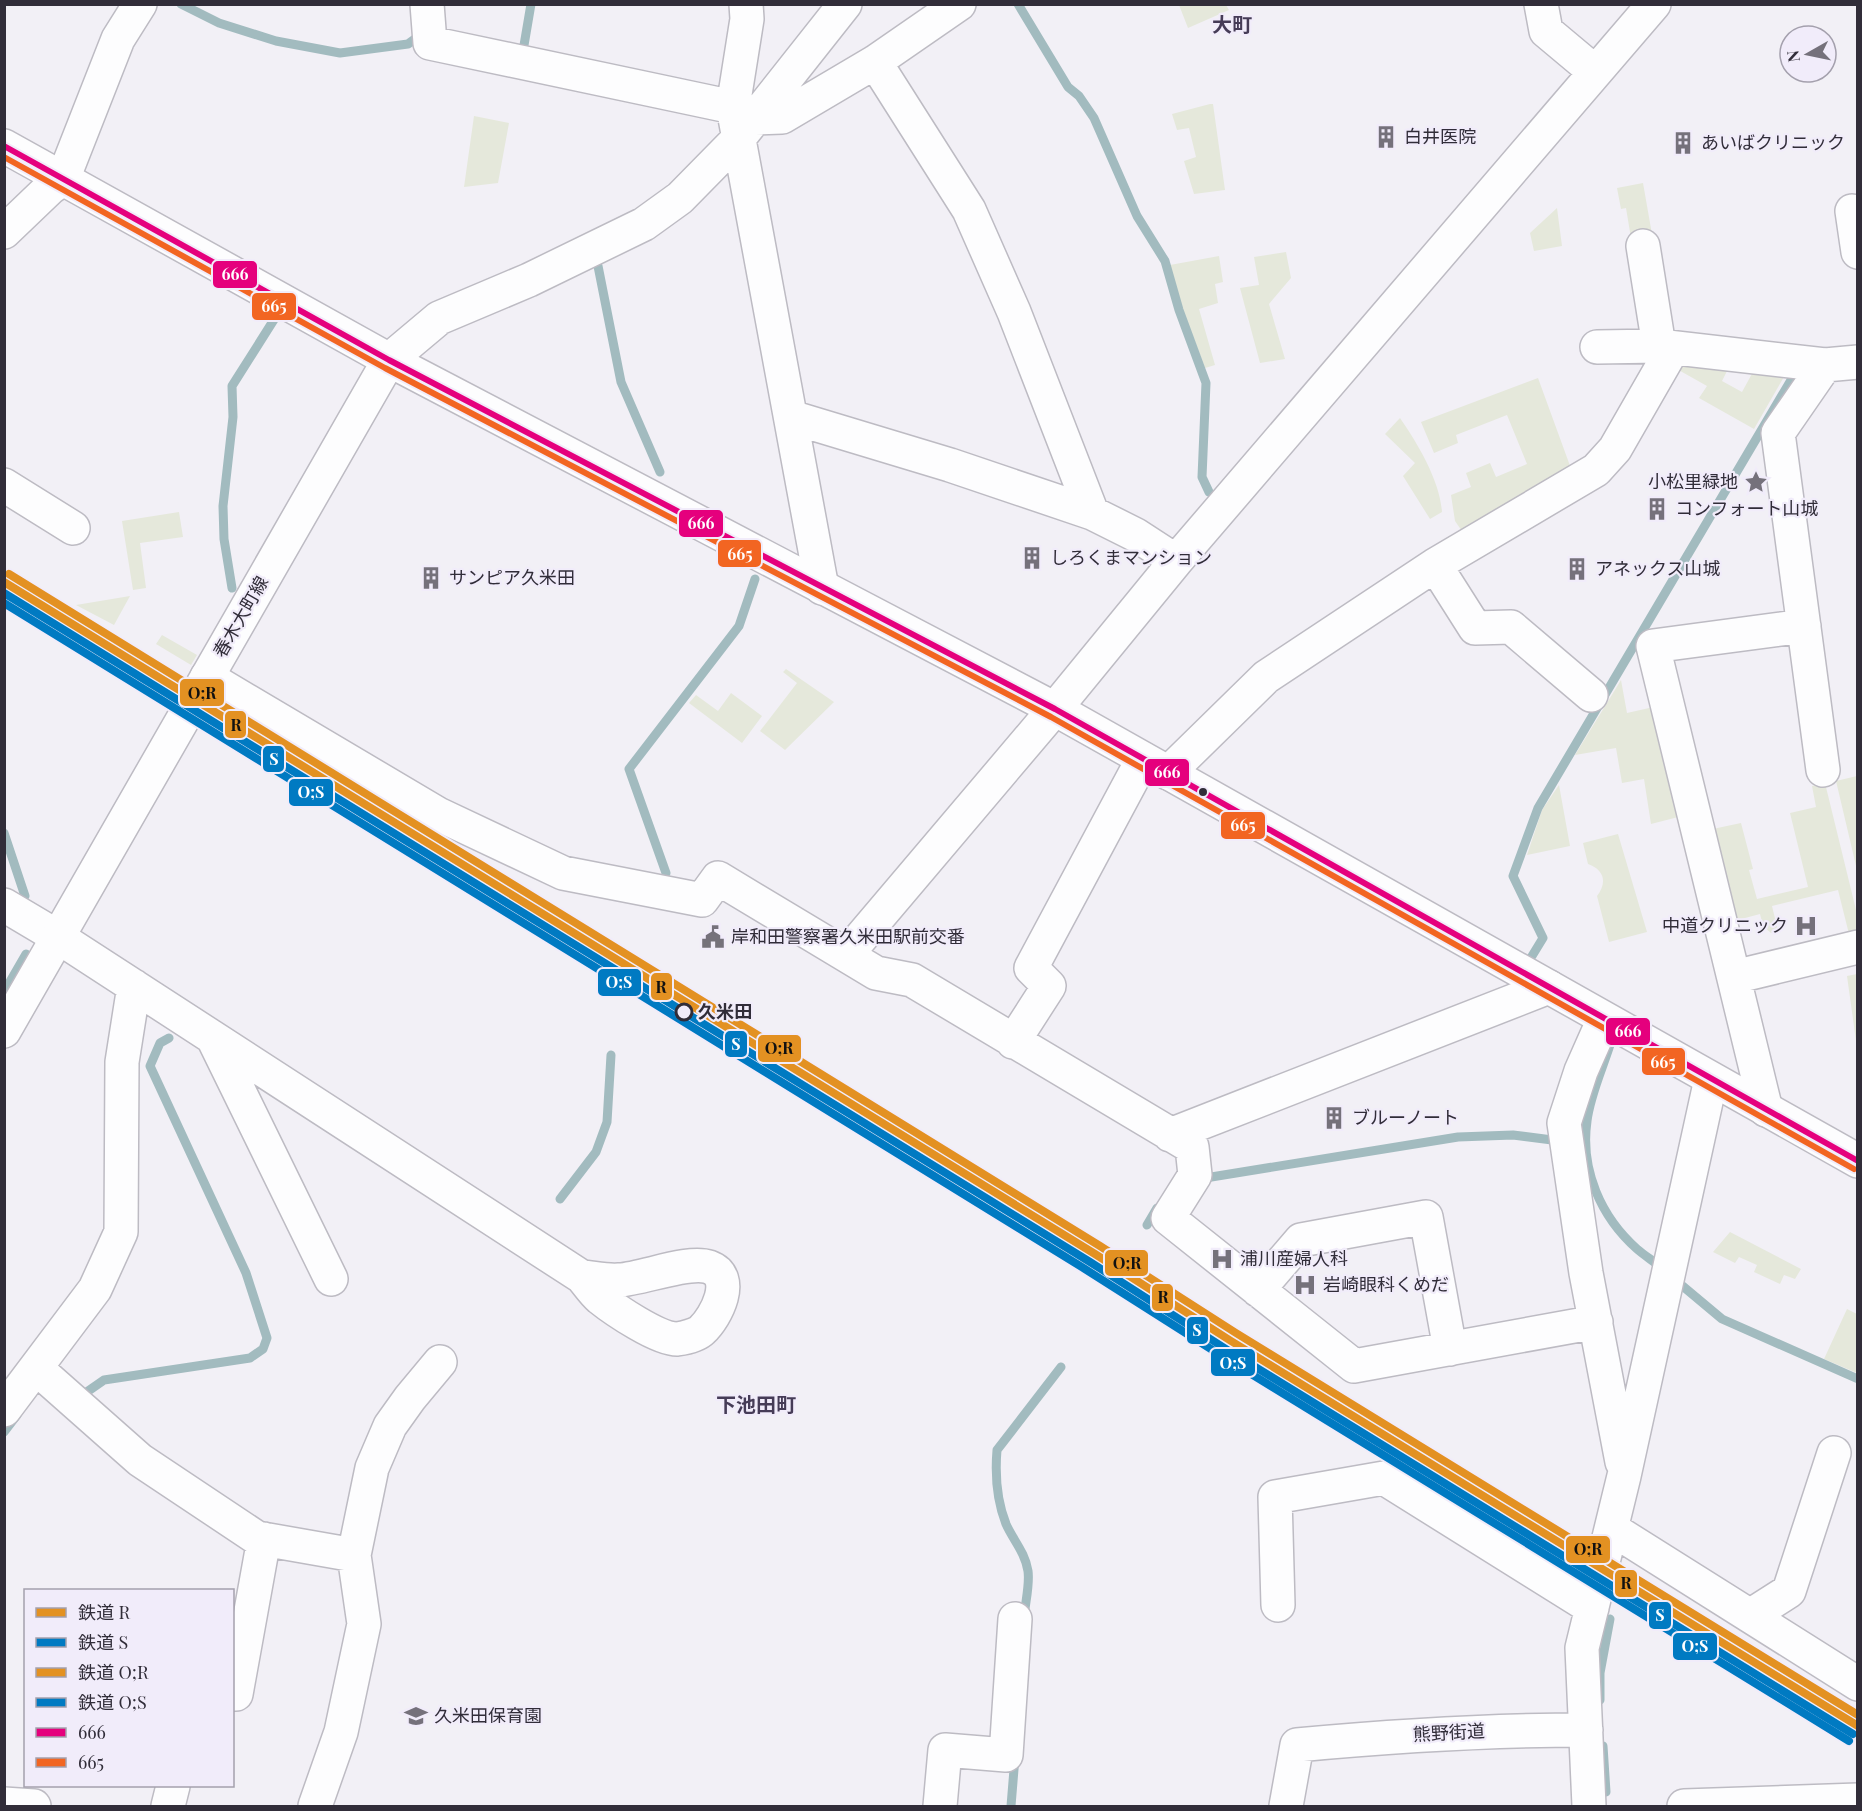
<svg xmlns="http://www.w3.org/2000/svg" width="1862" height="1811" viewBox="0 0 1862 1811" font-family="'Playfair Display','Noto Sans JP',serif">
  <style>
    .green { fill: #e5e8db }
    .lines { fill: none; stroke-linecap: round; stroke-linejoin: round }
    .stream { stroke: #a2bbbf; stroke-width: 9 }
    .minor-casing { stroke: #bdbbc3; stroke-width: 36 }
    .major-casing { stroke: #bdbbc3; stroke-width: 36 }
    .minor { stroke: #fdfdfe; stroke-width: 33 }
    .major { stroke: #fdfdfe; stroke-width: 33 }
    .bus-1-casing { stroke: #f1ecfa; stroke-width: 10 }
    .bus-2-casing { stroke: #f1ecfa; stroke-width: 10 }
    .bus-1 { stroke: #e5007d; stroke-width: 6 }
    .bus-2 { stroke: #f26522; stroke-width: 6 }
    .rail-1-casing { stroke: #f1ecfa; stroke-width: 12 }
    .rail-2-casing { stroke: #f1ecfa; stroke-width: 12 }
    .rail-3-casing { stroke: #f1ecfa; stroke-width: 12 }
    .rail-4-casing { stroke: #f1ecfa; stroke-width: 12 }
    .rail-1 { stroke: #e39122; stroke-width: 8 }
    .rail-2 { stroke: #007ac2; stroke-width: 8 }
    .rail-3 { stroke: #e39122; stroke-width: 8 }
    .rail-4 { stroke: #007ac2; stroke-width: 8 }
    .bus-dot { fill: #312d39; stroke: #f1ecfa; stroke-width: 2 }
    .stop-dot { fill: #f1ecfa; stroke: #312d39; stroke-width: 3 }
    .labels { text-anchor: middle; stroke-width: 4.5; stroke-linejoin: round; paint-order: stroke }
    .poi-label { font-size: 18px; fill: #312d39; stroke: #f1ecfa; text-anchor: start }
    .street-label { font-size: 18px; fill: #312d39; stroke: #f1ecfa }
    .stop-label { font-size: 18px; font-weight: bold; fill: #312d39; stroke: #f1ecfa; text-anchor: start }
    .neighbourhood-label { font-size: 20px; font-weight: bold; fill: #463c57; stroke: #f1ecfa }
    .line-badge { stroke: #f1ecfa; stroke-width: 2 }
    .badge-label { font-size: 16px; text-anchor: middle; font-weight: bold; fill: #fff }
    .pale-badge-label { font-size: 16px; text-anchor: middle; font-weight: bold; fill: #111 }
  </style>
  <rect width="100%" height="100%" fill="#f2f0f6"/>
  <path class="green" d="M 1179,5 L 1226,5 L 1229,10 L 1188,28 Z
    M 1210,104 L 1213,104 L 1225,190 L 1194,194 L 1184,161 L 1196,157 L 1189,128 L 1177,130 L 1172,114 Z
    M 474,116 L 509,123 L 498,183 L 464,187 Z
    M 1643,183 L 1653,240 L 1632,244 L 1626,208 L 1621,209 L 1617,188 Z
    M 1557,208 L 1562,246 L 1534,251 L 1530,233 Z
    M 1286,252 L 1291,278 L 1269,304 L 1285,359 L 1260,363 L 1240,288 L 1259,285 L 1254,257 Z
    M 1219,256 L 1223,282 L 1215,284 L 1218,303 L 1199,309 L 1215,365 L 1205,368 L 1183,310 L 1170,265 Z
    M 1680,361 L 1729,367 L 1722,381 L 1742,392 L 1754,370 L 1785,375 L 1754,429 L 1699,398 L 1707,386 L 1675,368 Z
    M 1538,378 L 1573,474 L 1466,537 L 1455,521 L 1451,495 L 1471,487 L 1466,473 L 1490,463 L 1496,477 L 1527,464 L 1507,415 L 1456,435 L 1458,443 L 1434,453 L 1421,422 Z
    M 1400,418 C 1418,444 1440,481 1442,512 L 1430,519 L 1403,476 L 1415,463 L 1385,434 Z
    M 179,512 L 183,537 L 140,543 L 146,588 L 133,590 L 122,521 Z
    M 130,596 L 114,625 L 76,605 Z
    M 162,635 L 197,655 L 191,665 L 156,644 Z
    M 786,669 L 834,702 L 785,750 L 760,731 L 797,683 L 783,672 Z
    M 1621,680 L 1627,713 L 1658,706 L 1686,815 L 1651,824 L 1644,779 L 1622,783 L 1616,748 L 1575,755 Z
    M 731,693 L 762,716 L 742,743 L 689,703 L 696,695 L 718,711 Z
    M 1857,776 L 1858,776 L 1857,870 L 1836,781 Z
    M 1825,783 L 1857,914 L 1857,940 L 1851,942 L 1838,890 L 1772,906 L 1778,931 L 1771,933 L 1763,926 L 1760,914 L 1730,922 L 1708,830 L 1741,823 L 1753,869 L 1749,870 L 1757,899 L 1808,887 L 1790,813 L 1816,807 L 1812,786 Z
    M 1559,785 L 1570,846 L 1527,855 L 1542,810 Z
    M 1618,834 L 1647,932 L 1609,942 L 1597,896 C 1607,883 1605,870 1588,864 L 1583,843 Z
    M 1857,974 L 1858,974 L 1857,1048 L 1847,976 Z
    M 1730,1232 L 1801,1269 L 1795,1279 L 1784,1275 L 1780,1284 L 1754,1272 L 1757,1265 L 1739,1257 L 1735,1263 L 1713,1252 Z
    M 1847,1309 L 1857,1314 L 1857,1373 L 1824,1359 Z"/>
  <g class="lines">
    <path class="stream" d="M 181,4 L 219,23 L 276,41 L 340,53 L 408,44 L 419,36 L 424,36
      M 1018,4 L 1068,87 L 1079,96 L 1094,118 L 1137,216 L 1165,261 L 1179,310 L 1206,383 L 1202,477 L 1209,492
      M 522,57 L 531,4
      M 598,266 L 621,382 L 660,472
      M 232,588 L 224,539 L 223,506 L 233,417 L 232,386 L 275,318
      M 4,833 L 25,896
      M 666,873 L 629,769 L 739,626 L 755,579
      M 1532,956 L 1543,938 L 1513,876 L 1538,808 L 1794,375
      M 4,992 L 26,954
      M 1610,1045 C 1602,1070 1590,1096 1587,1121 C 1580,1170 1601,1217 1637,1249 C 1645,1256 1655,1262 1663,1269
      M 1199,1179 L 1458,1137 L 1513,1135 L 1560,1141
      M 560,1199 L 596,1152 L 607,1122 L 611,1055
      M 1147,1225 L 1157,1208
      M 1673,1278 L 1722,1319 L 1858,1379
      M 79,1395 L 81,1396 L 104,1380 L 250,1358 L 263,1349 L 267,1338 L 246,1273 L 150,1066 L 160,1043 L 169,1038
      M 4,1432 L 17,1415
      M 1024,1618 C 1025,1603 1030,1585 1028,1571 C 1025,1552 1013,1540 1006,1524 C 997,1501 995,1474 997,1450 L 1061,1367
      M 1600,1700 L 1600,1673 L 1610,1619
      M 1603,1746 L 1606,1792
      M 1011,1806 L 1015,1757"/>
    <g class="minor-casing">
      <path id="minor" d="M 427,4 L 430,43 L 733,107
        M 746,4 L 747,19 L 733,107 L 822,588
        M 1541,4 L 1546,31 L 1595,72
        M 875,62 L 969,210 L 1014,312 L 1092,513
        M 755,118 L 782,117 L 875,62 L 959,4
        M 1852,211 L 1858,252
        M 4,232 L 50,188 L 63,179 L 118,39 L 140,4
        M 1643,246 L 1659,346 L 1825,365 L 1858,362
        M 1597,347 L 1659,346
        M 389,360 L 439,318 L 529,280 L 644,224 L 680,198 L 739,138 L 845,4
        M 791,417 L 950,465 L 1092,513 L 1136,535 L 1176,561
        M 4,485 L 73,528
        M 1435,565 L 1475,628 L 1511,627 L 1591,695
        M 207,677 L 438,814 L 563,873 L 702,900 L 718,878 L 876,973 L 912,980 L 1192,1147 L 1195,1175 L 1168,1218 L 1354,1366 L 1596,1322
        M 1823,770 L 1778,433 L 1825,365
        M 1168,773 L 1266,677 L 1435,565 L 1596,470 L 1615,449 L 1673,348
        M 4,905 L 58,937 L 582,1277 C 588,1284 593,1292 600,1298 C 615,1310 658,1339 677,1339 C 684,1338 697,1335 702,1330 C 716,1317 737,1277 709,1267 C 688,1260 642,1279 619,1280 C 607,1281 594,1278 582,1277
        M 847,954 L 1063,699 L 1176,561 L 1654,4
        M 1734,977 L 1858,947
        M 1604,1019 L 1581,1071 L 1564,1123 L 1586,1273 L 1622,1462
        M 213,1038 L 331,1279
        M 1013,1042 L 1049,986 L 1031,968 L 1143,759
        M 1766,1110 L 1653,646 L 1804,626
        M 1170,1135 L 1549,987
        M 1258,1290 L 1301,1240 L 1426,1217 L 1450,1349
        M 36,1368 L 140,1460 L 257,1538 L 354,1555
        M 4,1410 L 95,1289 L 121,1232 L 122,1062 L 134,986
        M 1612,1529 L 1858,1684
        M 1278,1605 L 1275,1497 L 1384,1478 L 1592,1608
        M 1750,1616 L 1789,1591 L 1834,1453
        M 232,1694 L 236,1694 L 264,1539
        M 4,1804 L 34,1806
        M 168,1806 L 173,1786
        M 315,1806 L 341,1732 L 364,1624 L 354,1555 L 372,1468 L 390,1426 L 410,1398 L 440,1362
        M 940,1806 L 945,1750 L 1006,1755 L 1015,1619
        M 1286,1806 L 1297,1745 C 1394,1736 1489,1730 1586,1730
        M 1589,1806 L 1582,1648 L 1624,1476 L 1711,1079
        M 1684,1806 L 1858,1800"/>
    </g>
    <g class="major-casing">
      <path id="major" d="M 4,146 L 389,360 L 1055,709 L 1858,1161
        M 4,1031 L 389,360"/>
    </g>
    <use href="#minor" class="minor"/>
    <use href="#major" class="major"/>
    <g class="bus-1-casing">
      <path id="bus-1" d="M 4,146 L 389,360 L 1055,709 L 1858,1161"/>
    </g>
    <g class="bus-2-casing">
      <path id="bus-2" d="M 4,157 L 385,368 L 1051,717 L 1854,1169"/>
    </g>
    <use href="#bus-1" class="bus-1"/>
    <use href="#bus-2" class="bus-2"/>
    <g class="rail-1-casing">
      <path id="rail-1" d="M 4,582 L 1095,1254 L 1231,1341 L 1858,1726"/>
    </g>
    <g class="rail-2-casing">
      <path id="rail-2" d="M 4,593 L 1090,1262 L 1226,1349 L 1853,1734"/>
    </g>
    <g class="rail-3-casing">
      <path id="rail-3" d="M 9,574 L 1100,1246 L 1236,1333 L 1858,1715"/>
    </g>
    <g class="rail-4-casing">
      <path id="rail-4" d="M 4,603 L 1085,1269 L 1222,1356 L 1849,1741"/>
    </g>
    <use href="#rail-1" class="rail-1"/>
    <use href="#rail-2" class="rail-2"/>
    <use href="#rail-3" class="rail-3"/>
    <use href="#rail-4" class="rail-4"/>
  </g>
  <defs>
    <g id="building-bare" transform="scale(1.8)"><path d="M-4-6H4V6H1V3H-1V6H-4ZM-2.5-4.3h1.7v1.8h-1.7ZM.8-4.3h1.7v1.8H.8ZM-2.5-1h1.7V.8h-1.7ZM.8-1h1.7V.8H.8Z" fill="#75717b" stroke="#f1ecfa" stroke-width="2.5" paint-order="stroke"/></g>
    <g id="sight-bare" transform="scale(1.8)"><path d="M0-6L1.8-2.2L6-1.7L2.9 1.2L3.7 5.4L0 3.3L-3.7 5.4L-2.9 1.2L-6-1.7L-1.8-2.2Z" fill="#75717b" stroke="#f1ecfa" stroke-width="2.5" paint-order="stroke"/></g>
    <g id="hospital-bare" transform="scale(1.8)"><path d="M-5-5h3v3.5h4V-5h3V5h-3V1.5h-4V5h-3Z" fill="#75717b" stroke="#f1ecfa" stroke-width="2.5" paint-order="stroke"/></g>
    <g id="civic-bare" transform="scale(1.8)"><path d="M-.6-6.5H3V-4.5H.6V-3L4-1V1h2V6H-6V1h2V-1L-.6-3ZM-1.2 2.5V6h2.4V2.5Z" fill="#75717b" stroke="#f1ecfa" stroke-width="2.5" paint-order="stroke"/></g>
    <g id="school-bare" transform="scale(1.8)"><path d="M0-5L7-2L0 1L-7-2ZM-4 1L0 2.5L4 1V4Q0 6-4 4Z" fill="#75717b" stroke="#f1ecfa" stroke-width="2.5" paint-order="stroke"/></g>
  </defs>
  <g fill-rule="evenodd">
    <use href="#building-bare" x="1386" y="137"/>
    <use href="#building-bare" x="1683" y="143"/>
    <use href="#sight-bare" x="1756" y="482"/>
    <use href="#building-bare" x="1657" y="509"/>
    <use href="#building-bare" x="1032" y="558"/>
    <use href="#building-bare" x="1577" y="569"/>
    <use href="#building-bare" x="431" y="578"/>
    <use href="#hospital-bare" x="1806" y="926"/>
    <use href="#civic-bare" x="713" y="937"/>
    <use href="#building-bare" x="1334" y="1118"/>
    <use href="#hospital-bare" x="1222" y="1259"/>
    <use href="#hospital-bare" x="1305" y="1285"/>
    <use href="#school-bare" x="416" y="1716"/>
  </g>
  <circle class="bus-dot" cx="1203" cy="792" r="5"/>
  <circle class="stop-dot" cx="684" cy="1012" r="8"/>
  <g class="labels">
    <g class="poi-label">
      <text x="1404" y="143">白井医院</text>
      <text x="1701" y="149">あいばクリニック</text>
      <text x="1738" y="488" text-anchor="end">小松里緑地</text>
      <text x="1675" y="515">コンフォート山城</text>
      <text x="1050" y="564">しろくまマンション</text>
      <text x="1595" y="575">アネックス山城</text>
      <text x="449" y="584">サンピア久米田</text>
      <text x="1788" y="932" text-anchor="end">中道クリニック</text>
      <text x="731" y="943">岸和田警察署久米田駅前交番</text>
      <text x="1352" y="1124">ブルーノート</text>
      <text x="1240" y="1265">浦川産婦人科</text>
      <text x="1323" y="1291">岩崎眼科くめだ</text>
      <text x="434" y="1722">久米田保育園</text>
    </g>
    <g class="street-label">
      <text transform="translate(241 617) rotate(-60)" y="6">春木大町線</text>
      <text transform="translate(1449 1733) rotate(-3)" y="6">熊野街道</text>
    </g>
    <g class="stop-label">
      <text x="698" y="1018">久米田</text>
    </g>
    <g class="neighbourhood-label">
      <text x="1232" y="32">大町</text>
      <text x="756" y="1412">下池田町</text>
    </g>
  </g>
  <g class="line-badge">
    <rect x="212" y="260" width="46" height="29" rx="6" fill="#e5007d"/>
    <rect x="251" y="292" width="46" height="29" rx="6" fill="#f26522"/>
    <rect x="678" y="509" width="46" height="29" rx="6" fill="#e5007d"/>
    <rect x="717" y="539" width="45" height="29" rx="6" fill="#f26522"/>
    <rect x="179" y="678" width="46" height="29" rx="6" fill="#e39122"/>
    <rect x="224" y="710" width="23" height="29" rx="6" fill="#e39122"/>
    <rect x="262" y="745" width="23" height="28" rx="6" fill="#007ac2"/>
    <rect x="1144" y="758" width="46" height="29" rx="6" fill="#e5007d"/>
    <rect x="288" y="778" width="46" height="29" rx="6" fill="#007ac2"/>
    <rect x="1220" y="811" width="46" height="29" rx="6" fill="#f26522"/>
    <rect x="597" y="968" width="45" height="29" rx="6" fill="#007ac2"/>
    <rect x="650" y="972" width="23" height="29" rx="6" fill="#e39122"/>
    <rect x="1605" y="1017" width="46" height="29" rx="6" fill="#e5007d"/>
    <rect x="724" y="1030" width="24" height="28" rx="6" fill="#007ac2"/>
    <rect x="757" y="1034" width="45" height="29" rx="6" fill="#e39122"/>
    <rect x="1641" y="1047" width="45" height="29" rx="6" fill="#f26522"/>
    <rect x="1104" y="1249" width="45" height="28" rx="6" fill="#e39122"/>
    <rect x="1151" y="1283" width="23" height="29" rx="6" fill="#e39122"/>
    <rect x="1186" y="1316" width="23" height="29" rx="6" fill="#007ac2"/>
    <rect x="1210" y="1348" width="46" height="29" rx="6" fill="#007ac2"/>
    <rect x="1565" y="1535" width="46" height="29" rx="6" fill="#e39122"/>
    <rect x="1614" y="1569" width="24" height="29" rx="6" fill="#e39122"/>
    <rect x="1648" y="1601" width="24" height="29" rx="6" fill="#007ac2"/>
    <rect x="1672" y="1632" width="46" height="29" rx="6" fill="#007ac2"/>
  </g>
  <g class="badge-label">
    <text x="235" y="280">666</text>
    <text x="274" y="312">665</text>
    <text x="701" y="529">666</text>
    <text x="740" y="560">665</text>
    <text x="274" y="765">S</text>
    <text x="1167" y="778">666</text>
    <text x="311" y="798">O;S</text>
    <text x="1243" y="831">665</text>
    <text x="619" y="988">O;S</text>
    <text x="1628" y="1037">666</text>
    <text x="736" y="1050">S</text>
    <text x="1663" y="1068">665</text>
    <text x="1197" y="1336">S</text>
    <text x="1233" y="1369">O;S</text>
    <text x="1660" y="1621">S</text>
    <text x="1695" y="1652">O;S</text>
  </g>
  <g class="pale-badge-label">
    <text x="202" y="699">O;R</text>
    <text x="236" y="731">R</text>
    <text x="661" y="993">R</text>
    <text x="779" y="1054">O;R</text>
    <text x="1127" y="1269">O;R</text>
    <text x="1163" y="1303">R</text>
    <text x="1588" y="1555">O;R</text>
    <text x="1626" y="1589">R</text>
  </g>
  <rect width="1862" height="1811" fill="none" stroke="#312d39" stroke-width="12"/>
  <rect x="24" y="1589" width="210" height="198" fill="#f1ecfa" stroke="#a4a0ad" stroke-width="1.5"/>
  <rect x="36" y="1608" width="30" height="9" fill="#e39122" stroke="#a4a0ad" stroke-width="1.5"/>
  <text x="78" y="1619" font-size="18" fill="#312d39">鉄道 R</text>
  <rect x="36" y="1638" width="30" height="9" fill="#007ac2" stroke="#a4a0ad" stroke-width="1.5"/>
  <text x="78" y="1649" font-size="18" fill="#312d39">鉄道 S</text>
  <rect x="36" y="1668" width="30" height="9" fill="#e39122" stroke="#a4a0ad" stroke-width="1.5"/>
  <text x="78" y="1679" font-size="18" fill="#312d39">鉄道 O;R</text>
  <rect x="36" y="1698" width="30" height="9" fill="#007ac2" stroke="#a4a0ad" stroke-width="1.5"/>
  <text x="78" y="1709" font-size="18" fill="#312d39">鉄道 O;S</text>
  <rect x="36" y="1728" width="30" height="9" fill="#e5007d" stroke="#a4a0ad" stroke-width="1.5"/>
  <text x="78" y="1739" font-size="18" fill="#312d39">666</text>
  <rect x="36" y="1758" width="30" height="9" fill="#f26522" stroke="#a4a0ad" stroke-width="1.5"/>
  <text x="78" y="1769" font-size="18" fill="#312d39">665</text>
  <g transform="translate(1808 54) rotate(261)"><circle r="28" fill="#f1ecfa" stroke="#a4a0ad" stroke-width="1.5"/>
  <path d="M0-4.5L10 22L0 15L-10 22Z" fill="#75717b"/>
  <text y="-9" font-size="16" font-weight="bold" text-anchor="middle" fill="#312d39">N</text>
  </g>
</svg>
